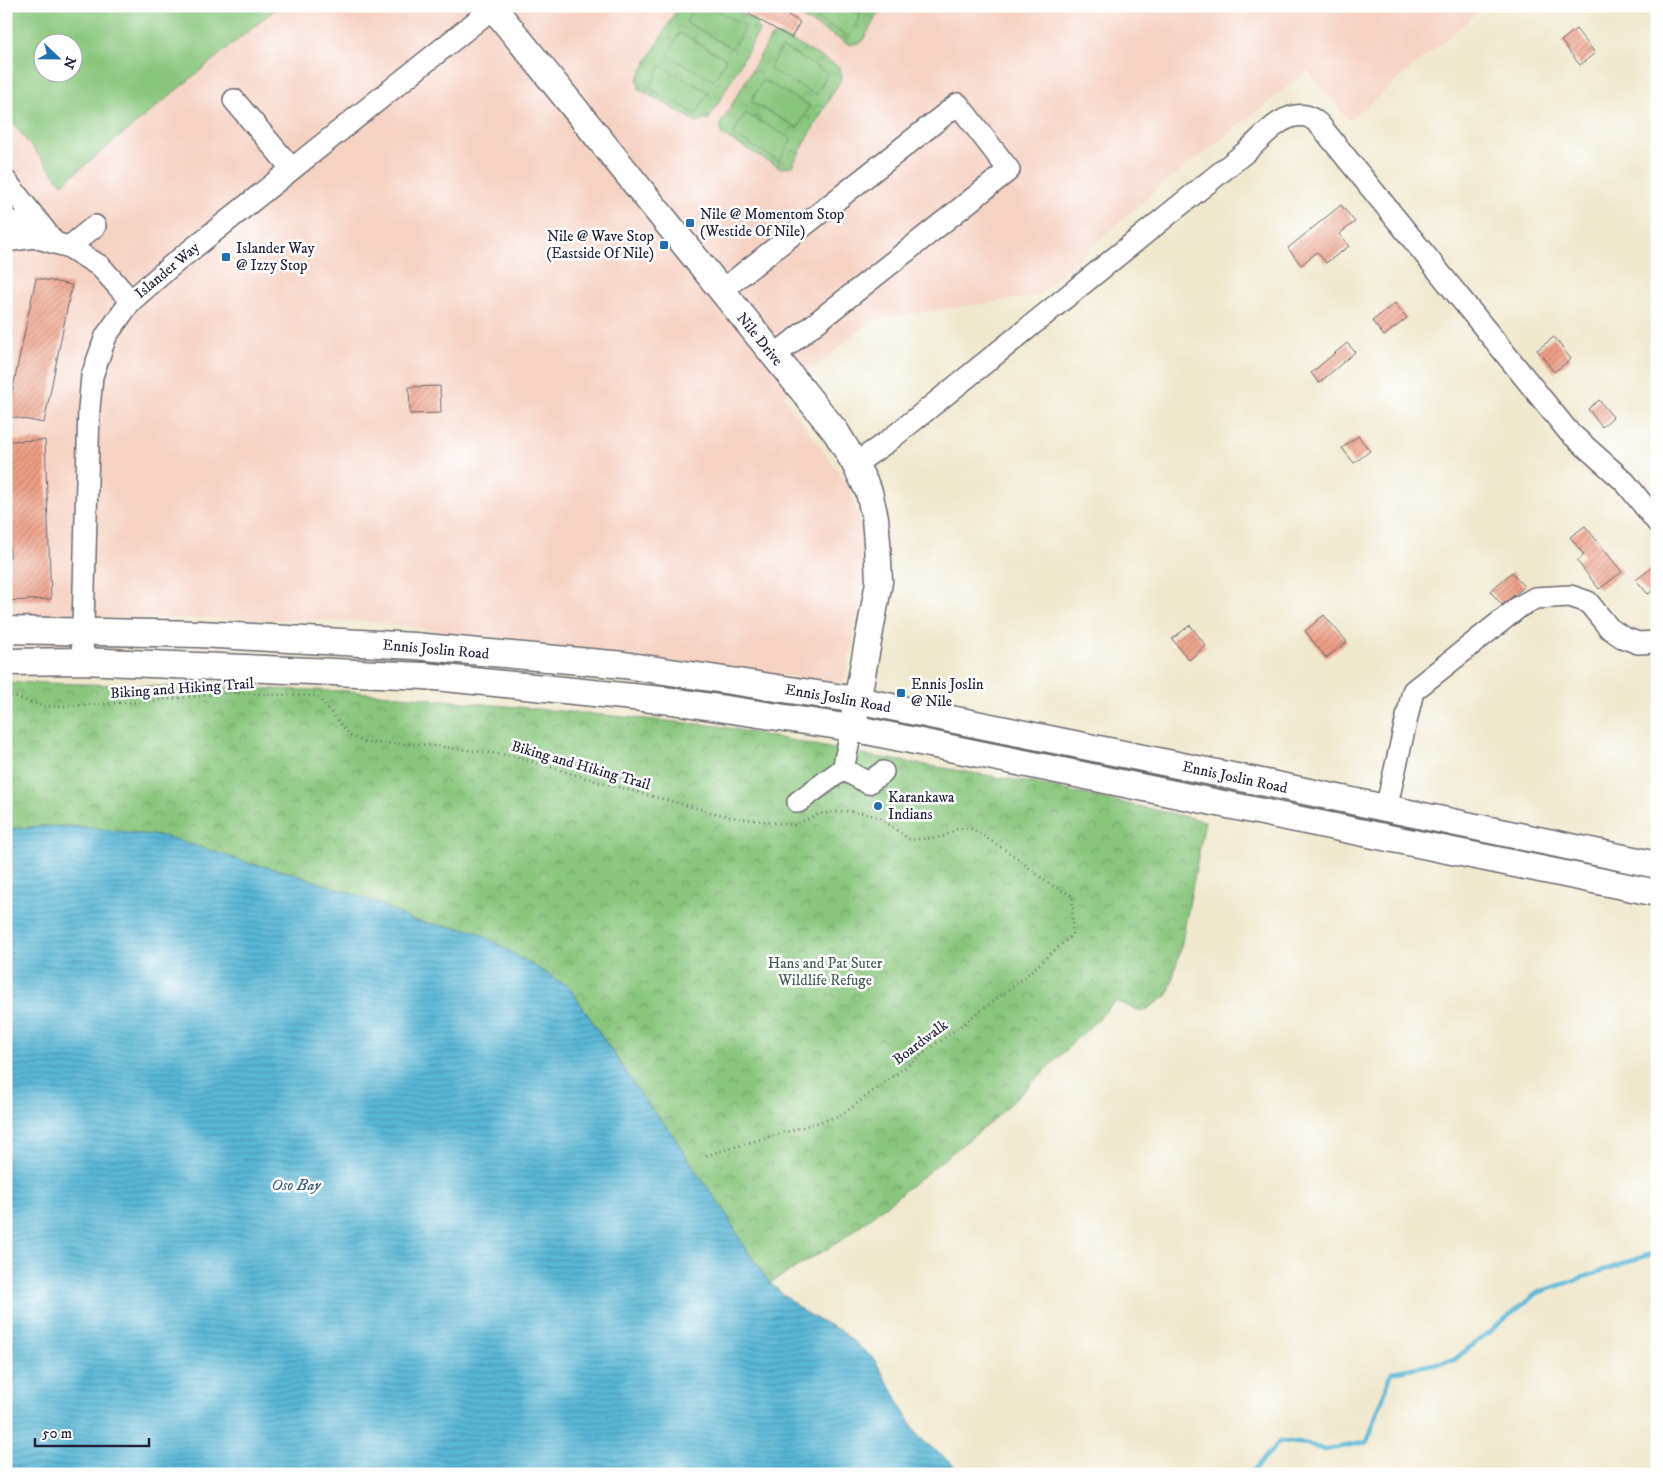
<svg xmlns="http://www.w3.org/2000/svg" width="1663" height="1480" viewBox="0 0 1663 1480" font-family="'IM FELL DW Pica',serif">
  <style>
    .built { fill: #f6d2c3; fill-rule: evenodd }
    .park { fill: url(#park-crowns); stroke: #55745c }
    .pitch { fill: #88c67c; stroke: #55745c; fill-rule: evenodd }
    .water { fill: url(#water-rules); stroke: #3d6c88 }
    .lines { fill: none; stroke-linecap: round; stroke-linejoin: round }
    .stream { stroke: #58b7d6; stroke-width: 4.5 }
    .building { fill: url(#building-hatch) }
    .minor-casing { stroke: #6a676e; stroke-width: 24 }
    .major-casing { stroke: #6a676e; stroke-width: 29 }
    .path { stroke: #6a676e; stroke-width: 2.5; stroke-dasharray: 1 4; stroke-linecap: butt }
    .minor { stroke: #fff; stroke-width: 21 }
    .major { stroke: #fff; stroke-width: 26 }
    .poi-dot { fill: #1f6fb2; stroke: #fff; stroke-width: 2 }
    .labels { text-anchor: middle; stroke-width: 5; stroke-linejoin: round; paint-order: stroke }
    .poi-label { font-size: 15px; fill: #22223b; stroke: #fff; text-anchor: start }
    .street-label { font-size: 15px; fill: #22223b; stroke: #fff }
    .park-label { font-size: 15px; fill: #465b52; stroke: #fff }
    .water-label { font-size: 16px; font-style: italic; fill: #385e79; stroke: #fff }
  </style>
  <defs>
    <pattern id="park-crowns" width="20" height="18" patternUnits="userSpaceOnUse" patternTransform="scale(1.25)"><rect width="20" height="18" fill="#88c67c"/><path d="M2 6a3 3 0 1 1 6 0M12 15a3 3 0 1 1 6 0" fill="none" stroke="#6fa067"/></pattern>
    <pattern id="water-rules" width="6" height="5" patternUnits="userSpaceOnUse" patternTransform="scale(1.25)"><rect width="6" height="5" fill="#58b7d6"/><path d="M0 2.5h6" fill="none" stroke="#4894af"/></pattern>
    <pattern id="building-hatch" width="6" height="6" patternUnits="userSpaceOnUse" patternTransform="scale(1.25)"><rect width="6" height="6" fill="#ee9f85"/><path d="M-1 1l2-2M0 6l6-6M5 7l2-2" fill="none" stroke="#c0816e"/></pattern>
  </defs>
  <rect width="100%" height="100%" fill="#fff"/>
  <filter id="ink" filterUnits="userSpaceOnUse"><feTurbulence type="fractalNoise" baseFrequency=".02" numOctaves="2"/><feDisplacementMap in="SourceGraphic" scale="10" xChannelSelector="R" yChannelSelector="G"/><feConvolveMatrix kernelMatrix="1 2 1 2 8 2 1 2 1" color-interpolation-filters="sRGB"/></filter>
  <filter id="wash" filterUnits="userSpaceOnUse"><feTurbulence type="fractalNoise" baseFrequency=".0096" numOctaves="4" result="noise"/><feDisplacementMap in="SourceGraphic" scale="20" xChannelSelector="R" yChannelSelector="G"/><feGaussianBlur stdDeviation="1.12" result="paint"/><feColorMatrix in="noise" values="0 0 0 0 0 0 0 0 0 0 0 0 0 0 0 0 0 1.4 0 .05"/><feComposite in="paint" operator="in"/></filter>
  <g filter="url(#wash)">
    <rect width="100%" height="100%" fill="#f0e8cd"/>
    <path class="built" d="M 6,6 L 1485,6 L 1349,121 L 1308,71 L 1157,189 L 1037,296 L 873,319 L 813,369 L 784,397 L 849,486 L 863,534 L 865,587 L 844,683 L 364,621 L 53,616 L 6,617 ZM 42,42 L 72,42 L 72,72 L 42,72 Z"/>
    <path class="park" d="M 679,6 L 730,6 L 756,21 L 759,31 L 709,119 L 697,122 L 639,89 L 637,79 Z
      M 791,6 L 882,6 L 862,42 L 850,45 L 792,12 Z
      M 781,35 L 839,67 L 842,77 L 792,166 L 781,168 L 722,135 L 720,125 L 771,37 Z
      M 6,682 L 347,691 L 719,726 L 859,754 L 1033,783 L 1205,821 L 1180,952 L 1168,995 L 1143,1012 L 1116,1001 L 996,1118 L 842,1240 L 770,1283 L 744,1247 L 723,1208 L 696,1172 L 673,1135 L 643,1098 L 569,987 L 476,931 L 415,921 L 373,901 L 292,873 L 249,863 L 168,837 L 83,827 L 40,826 L 6,830 Z"/>
    <path class="pitch" d="M 6,6 L 279,6 L 62,184 L 6,115 ZM 42,42 L 72,42 L 72,72 L 42,72 Z
      M 695,6 L 709,6 L 745,26 L 732,48 L 686,22 Z
      M 805,6 L 846,6 L 861,15 L 849,37 L 802,11 Z
      M 680,33 L 726,59 L 714,81 L 667,55 Z
      M 782,47 L 828,73 L 816,95 L 769,69 Z
      M 661,66 L 708,92 L 696,114 L 649,88 Z
      M 763,80 L 810,106 L 798,128 L 751,102 Z
      M 745,113 L 792,139 L 779,161 L 733,135 Z"/>
    <path class="water" d="M 40,826 L 83,827 L 168,837 L 249,863 L 292,873 L 373,901 L 415,921 L 476,931 L 569,987 L 643,1098 L 673,1135 L 696,1172 L 723,1208 L 744,1247 L 770,1283 L 804,1312 L 841,1331 L 874,1359 L 919,1437 L 953,1465 L 960,1474 L 6,1474 L 6,830 Z"/>
    <g class="lines">
      <path class="stream" d="M 1250,1474 L 1280,1441 L 1307,1444 L 1325,1450 L 1367,1442 L 1392,1372 L 1454,1360 L 1537,1293 L 1657,1252"/>
    </g>
    <g id="blocks">
      <path class="building" d="M 753,6 L 772,6 L 800,22 L 791,38 L 749,14 Z
        M 1576,29 L 1595,53 L 1580,65 L 1561,41 Z
        M 1341,205 L 1355,222 L 1339,234 L 1349,246 L 1326,263 L 1317,252 L 1301,265 L 1288,248 Z
        M 36,278 L 72,285 L 44,423 L 7,416 Z
        M 1395,303 L 1407,318 L 1384,336 L 1372,321 Z
        M 1554,337 L 1571,359 L 1554,372 L 1537,350 Z
        M 1347,343 L 1355,352 L 1319,383 L 1311,373 Z
        M 440,386 L 441,413 L 410,414 L 409,387 Z
        M 1599,400 L 1613,417 L 1602,427 L 1588,409 Z
        M 1358,436 L 1370,451 L 1354,463 L 1342,448 Z
        M 45,440 L 51,599 L 6,601 L 6,557 L 10,557 L 6,441 Z
        M 1585,526 L 1622,572 L 1599,589 L 1577,561 L 1584,555 L 1570,537 Z
        M 1657,563 L 1657,587 L 1648,594 L 1636,580 Z
        M 1512,572 L 1524,587 L 1502,605 L 1490,591 Z
        M 1324,615 L 1347,642 L 1326,658 L 1305,631 Z
        M 1190,625 L 1206,646 L 1189,660 L 1172,639 Z"/>
    </g>
  </g>
  <g filter="url(#ink)">
    <use href="#blocks" fill-opacity="0" stroke="#6a676e" stroke-width="1"/>
    <g class="lines">
      <g class="minor-casing">
        <path id="minor" d="M 234,100 L 292,169
          M 6,181 L 54,242
          M 6,222 L 14,222 L 18,227 L 20,239
          M 6,241 L 34,237 L 69,247 L 100,266 L 131,301
          M 69,247 L 95,226
          M 721,291 L 958,104 L 1009,170 L 774,356
          M 855,464 L 887,442 L 1247,151 C 1263,137 1282,112 1306,116 C 1311,117 1315,121 1319,124 L 1568,431 L 1625,482 L 1657,522
          M 82,661 L 89,409 L 92,376 L 106,336 L 131,301 L 171,266 L 493,8
          M 852,728 L 843,769 L 868,783 L 883,772
          M 798,802 L 843,769
          M 1386,809 L 1413,691 L 1519,607 L 1535,598 L 1570,596 L 1588,602 L 1609,628 L 1622,637 L 1638,643 L 1657,642"/>
      </g>
      <g class="major-casing">
        <path id="major" d="M 492,6 L 836,432 L 854,462 L 869,492 L 875,518 L 877,542 L 879,582 L 854,718
          M 6,630 L 200,634 L 414,646 L 624,665 L 857,700 L 1271,784 L 1657,865
          M 6,662 L 82,661 L 425,676 L 672,701 L 852,728 L 1657,893"/>
      </g>
      <path class="path" d="M 6,695 L 12,696 L 46,707 L 138,702 L 229,693 L 317,696 L 351,736 L 366,743 L 419,744 L 514,756 L 599,782 L 730,817 L 795,825 L 819,814 L 845,811 L 863,813 L 880,818 L 910,840 L 942,837 L 959,828 L 973,829 L 1017,858 L 1049,884 L 1073,896 L 1072,935 L 1020,981 L 840,1116 L 704,1156"/>
      <use href="#minor" class="minor"/>
      <use href="#major" class="major"/>
    </g>
  </g>
  <g class="poi-dot">
    <rect x="685" y="218" width="10" height="10" rx="2.5"/>
    <rect x="659" y="240" width="10" height="10" rx="2.5"/>
    <rect x="221" y="252" width="10" height="10" rx="2.5"/>
    <rect x="896" y="688" width="10" height="10" rx="2.5"/>
    <circle cx="878" cy="806" r="5"/>
  </g>
  <g class="labels">
    <g class="poi-label">
      <text x="700" y="219">Nile @ Momentom Stop<tspan x="700" dy="17">(Westide Of Nile)</tspan></text>
      <text x="654" y="241" text-anchor="end">Nile @ Wave Stop<tspan x="654" dy="17">(Eastside Of Nile)</tspan></text>
      <text x="236" y="253">Islander Way<tspan x="236" dy="17">@ Izzy Stop</tspan></text>
      <text x="911" y="689">Ennis Joslin<tspan x="911" dy="17">@ Nile</tspan></text>
      <text x="888" y="802">Karankawa<tspan x="888" dy="17">Indians</tspan></text>
    </g>
    <g class="street-label">
      <text transform="translate(167 270) rotate(-40)" y="5">Islander Way</text>
      <text transform="translate(760 339) rotate(51)" y="5">Nile Drive</text>
      <text transform="translate(436 649) rotate(5)" y="5">Ennis Joslin Road</text>
      <text transform="translate(182 688) rotate(-4)" y="5">Biking and Hiking Trail</text>
      <text transform="translate(838 698) rotate(10)" y="5">Ennis Joslin Road</text>
      <text transform="translate(581 765) rotate(16)" y="5">Biking and Hiking Trail</text>
      <text transform="translate(1235 777) rotate(12)" y="5">Ennis Joslin Road</text>
      <text transform="translate(920 1042) rotate(-37)" y="5">Boardwalk</text>
    </g>
    <g class="park-label">
      <text x="825" y="968">Hans and Pat Suter<tspan x="825" dy="17">Wildlife Refuge</tspan></text>
    </g>
    <g class="water-label">
      <text x="296" y="1190">Oso Bay</text>
    </g>
  </g>
  <rect width="1663" height="1480" fill="none" stroke="#fff" stroke-width="25"/>
  <g transform="translate(58 58) rotate(112)"><circle r="24" fill="#ffffff" stroke="#a7a7b1"/>
  <path d="M0-4L9 19L0 12L-9 19Z" fill="#1f6fb2"/>
  <text y="-8" font-size="14" font-weight="bold" text-anchor="middle" fill="#22223b">N</text>
  </g>
  <path d="M35 1438v8h114v-8" fill="none" stroke="#22223b" stroke-width="2.5"/>
  <text x="42" y="1438" font-size="15" fill="#22223b" stroke="#ffffff" stroke-width="4" paint-order="stroke">50 m</text>
</svg>
